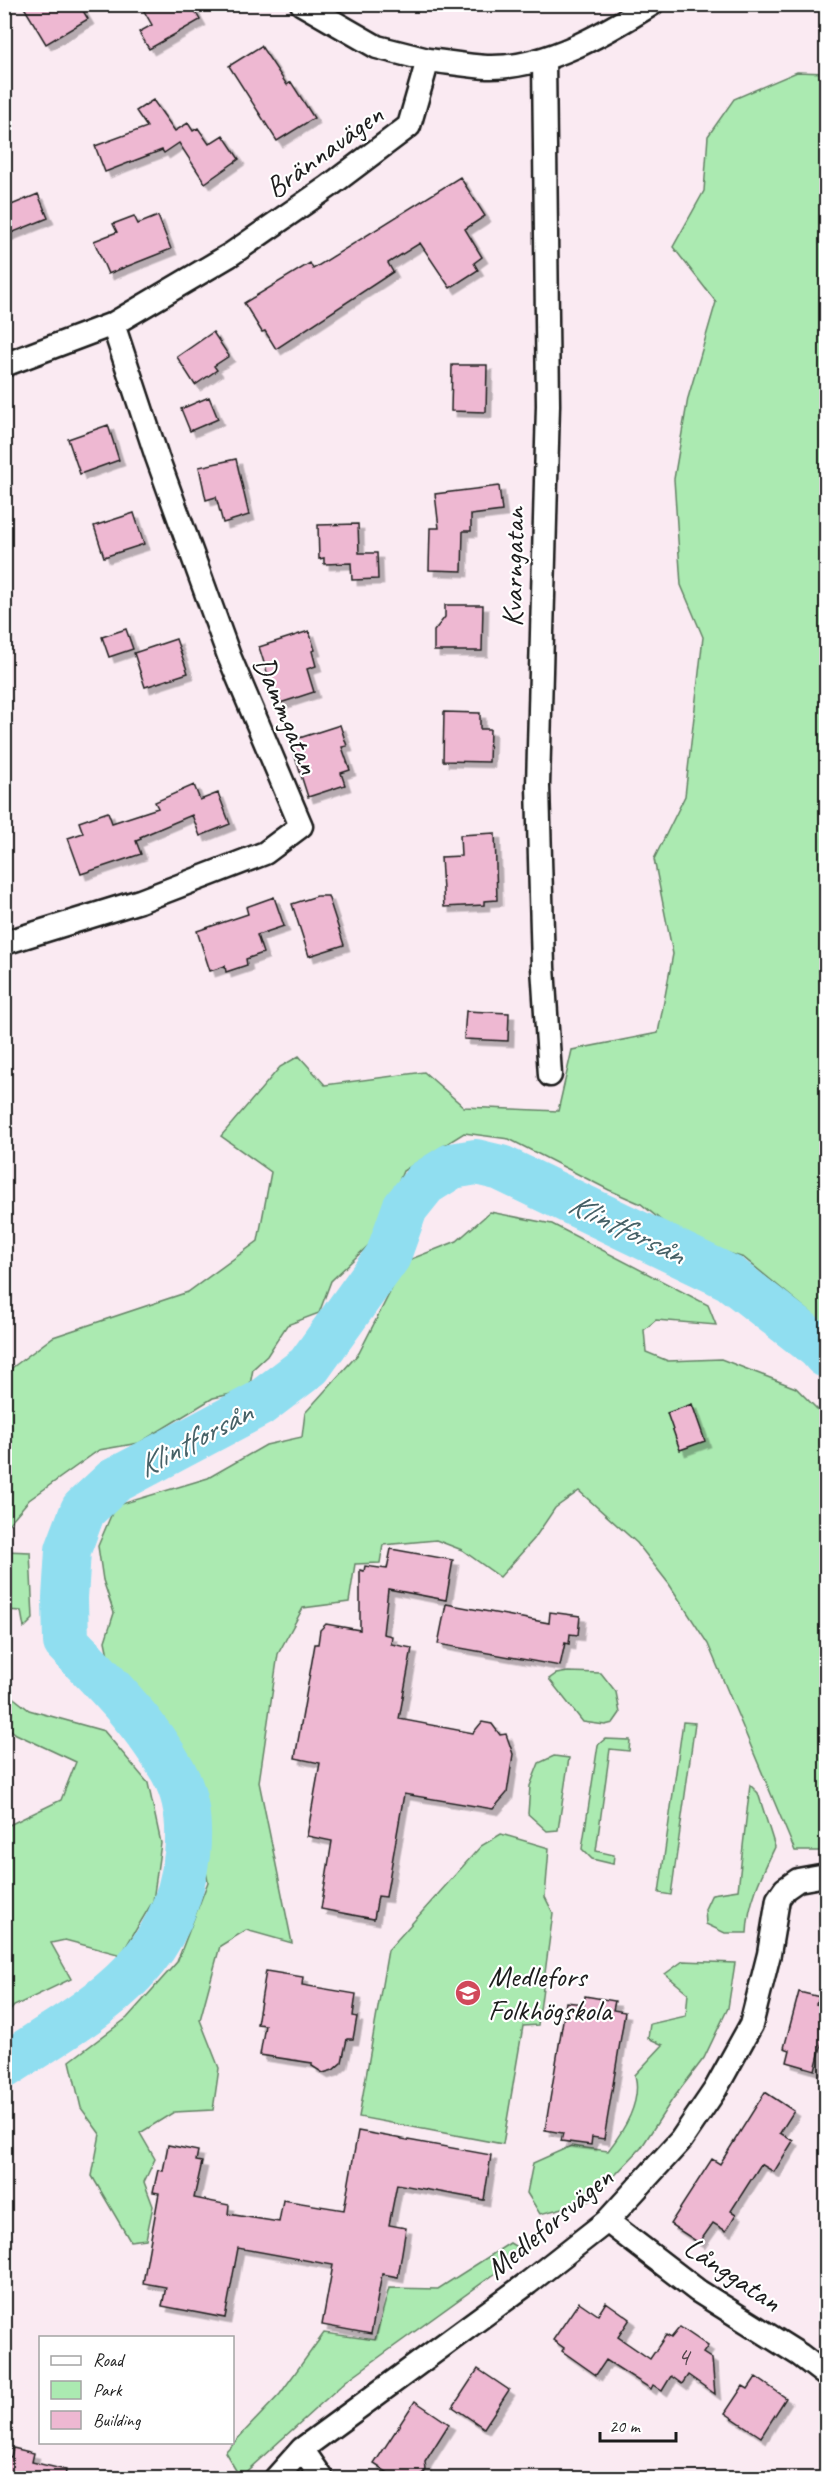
<svg xmlns="http://www.w3.org/2000/svg" width="831" height="2483" viewBox="0 0 831 2483" font-family="Caveat,sans-serif">
  <style>
    .green { fill: #abeab1; stroke: #648366; stroke-width: 1.5 }
    .lines { fill: none; stroke-linecap: round; stroke-linejoin: round }
    .river { stroke: #90def0; stroke-width: 46 }
    .building { fill: #eeb8d2; stroke: #1c1c1c; stroke-width: 1.5; filter: url(#shadow) }
    .minor-casing { stroke: #1c1c1c; stroke-width: 27 }
    .minor { stroke: #fff; stroke-width: 22 }
    .labels { text-anchor: middle; stroke-width: 4.5; stroke-linejoin: round; paint-order: stroke }
    .number-label { font-size: 27px; fill: #50434a }
    .street-label { font-size: 30px; fill: #1c1c1c; stroke: #fff }
    .poi-label { font-size: 30px; fill: #1c1c1c; stroke: #fff; text-anchor: start }
    .water-label { font-size: 32px; font-style: italic; fill: #456066; stroke: #fff }
  </style>
  <defs>
    <filter id="shadow"><feDropShadow dx="5.5" dy="5.5" stdDeviation="0" flood-color="#0004"/></filter>
  </defs>
  <rect width="100%" height="100%" fill="#faeaf2"/>
  <filter id="ink" filterUnits="userSpaceOnUse"><feTurbulence type="fractalNoise" baseFrequency=".0167" numOctaves="2"/><feDisplacementMap in="SourceGraphic" scale="12" xChannelSelector="R" yChannelSelector="G"/><feConvolveMatrix kernelMatrix="1 2 1 2 8 2 1 2 1" color-interpolation-filters="sRGB"/></filter>
  <g filter="url(#ink)">
    <path class="green" d="M 797,72 L 826,73 L 826,1331 L 811,1313 L 744,1258 L 684,1239 L 641,1204 L 609,1190 L 509,1139 L 464,1133 L 403,1171 L 376,1238 L 331,1281 L 319,1313 L 287,1325 L 267,1356 L 253,1369 L 249,1390 L 213,1398 L 139,1443 L 99,1450 L 29,1500 L 5,1528 L 5,1373 L 53,1337 L 188,1292 L 258,1241 L 271,1172 L 221,1136 L 280,1067 L 299,1056 L 325,1085 L 424,1072 L 464,1107 L 558,1111 L 572,1050 L 658,1033 L 673,954 L 654,859 L 685,796 L 703,637 L 681,585 L 674,479 L 688,398 L 716,302 L 673,247 L 704,191 L 708,136 L 734,99 Z
      M 490,1212 L 552,1224 L 708,1305 L 716,1325 L 656,1320 L 644,1330 L 646,1352 L 668,1361 L 721,1359 L 796,1388 L 826,1418 L 826,1851 L 795,1851 L 708,1644 L 669,1584 L 637,1543 L 579,1491 L 555,1508 L 534,1539 L 500,1577 L 462,1550 L 436,1540 L 383,1545 L 380,1563 L 355,1564 L 349,1602 L 303,1608 L 278,1654 L 259,1782 L 292,1943 L 246,1930 L 220,1946 L 200,2020 L 219,2068 L 213,2110 L 174,2112 L 140,2133 L 155,2159 L 144,2182 L 153,2206 L 146,2239 L 130,2241 L 92,2176 L 100,2134 L 81,2108 L 70,2061 L 127,2018 L 177,1962 L 208,1882 L 193,1802 L 199,1790 L 199,1778 L 184,1761 L 158,1715 L 111,1670 L 105,1641 L 114,1613 L 103,1580 L 98,1546 L 115,1506 L 208,1478 L 266,1445 L 302,1437 L 305,1413 L 359,1353 L 406,1261 L 457,1241 Z
      M 5,1551 L 30,1552 L 33,1619 L 24,1628 L 21,1611 L 6,1610 Z
      M 568,1672 L 601,1673 L 616,1692 L 620,1713 L 613,1723 L 605,1725 L 583,1722 L 549,1679 L 556,1674 Z
      M 5,1691 L 29,1710 L 104,1731 L 148,1783 L 161,1843 L 153,1901 L 121,1955 L 65,1940 L 51,1943 L 71,1979 L 14,2006 L 5,2017 L 5,1827 L 61,1800 L 76,1762 L 16,1734 L 5,1725 Z
      M 683,1722 L 695,1723 L 671,1895 L 659,1893 Z
      M 605,1739 L 630,1740 L 629,1751 L 610,1749 L 596,1851 L 614,1855 L 613,1864 L 592,1859 L 582,1849 L 598,1745 Z
      M 554,1756 L 569,1758 L 558,1830 L 547,1831 L 528,1814 L 530,1786 L 539,1763 Z
      M 750,1785 L 758,1793 L 775,1847 C 762,1874 748,1902 747,1933 L 725,1933 L 706,1924 L 705,1909 L 712,1894 L 738,1890 Z
      M 501,1834 L 549,1848 L 545,1897 L 553,1913 L 538,2025 L 523,2026 L 503,2144 L 359,2117 L 388,1950 L 481,1846 Z
      M 683,1961 L 735,1963 L 728,2008 L 704,2058 L 672,2100 L 641,2148 L 590,2201 L 540,2214 L 527,2193 L 533,2163 L 571,2146 L 608,2151 C 624,2130 642,2102 635,2075 L 663,2045 L 648,2038 L 650,2024 L 686,2016 L 688,1993 L 665,1974 Z
      M 510,2243 L 525,2252 L 346,2381 L 240,2477 L 225,2452 L 280,2394 L 324,2333 L 375,2340 L 389,2288 L 438,2289 Z"/>
    <g class="lines">
      <path class="river" d="M 4,2066 C 92,2009 173,1970 187,1855 C 190,1827 187,1796 173,1771 C 145,1722 106,1683 66,1642 L 65,1598 L 68,1550 L 83,1510 L 114,1481 L 259,1404 L 309,1366 L 388,1256 L 405,1208 L 425,1183 L 452,1166 L 476,1162 L 501,1168 L 730,1278 L 819,1347 L 826,1355"/>
    </g>
    <path class="building" d="M 22,4 L 79,4 L 88,19 L 46,44 Z
      M 140,4 L 182,4 L 184,7 L 191,4 L 200,20 L 149,49 L 139,32 L 152,25 Z
      M 261,46 L 287,85 L 291,82 L 314,118 L 277,141 L 229,66 Z
      M 153,100 L 175,131 L 188,123 L 193,131 L 198,128 L 209,144 L 223,135 L 239,159 L 205,183 L 179,143 L 164,153 L 162,150 L 105,172 L 95,146 L 147,127 L 136,111 Z
      M 460,177 L 485,216 L 465,229 L 482,257 L 474,263 L 478,270 L 450,288 L 420,243 L 388,263 L 393,272 L 276,349 L 265,331 L 262,332 L 244,303 L 310,263 L 313,269 Z
      M 38,194 L 48,218 L 4,236 L 4,208 Z
      M 134,216 L 138,224 L 158,216 L 171,249 L 108,274 L 94,241 L 117,232 L 113,224 Z
      M 213,332 L 229,356 L 214,366 L 217,370 L 195,385 L 177,357 Z
      M 452,365 L 487,365 L 486,412 L 451,411 Z
      M 209,397 L 218,419 L 190,431 L 181,409 Z
      M 108,425 L 119,460 L 80,474 L 68,439 Z
      M 236,459 L 249,515 L 223,523 L 216,497 L 206,500 L 199,467 Z
      M 499,486 L 502,511 L 471,515 L 471,531 L 463,531 L 462,571 L 429,570 L 430,528 L 439,528 L 435,494 Z
      M 134,513 L 144,544 L 104,557 L 94,526 Z
      M 358,524 L 359,553 L 377,553 L 378,579 L 352,580 L 351,563 L 324,564 L 324,558 L 319,559 L 318,525 Z
      M 445,605 L 483,605 L 482,651 L 434,651 L 434,631 L 445,617 Z
      M 126,629 L 133,649 L 109,657 L 102,637 Z
      M 309,631 L 315,650 L 312,651 L 316,666 L 307,669 L 314,692 L 277,704 L 259,647 Z
      M 176,639 L 188,673 L 145,687 L 134,653 Z
      M 444,712 L 480,713 L 480,729 L 490,729 L 489,762 L 443,761 Z
      M 340,725 L 347,746 L 342,747 L 350,770 L 341,773 L 345,785 L 308,797 L 290,741 Z
      M 194,785 L 200,800 L 218,793 L 230,824 L 200,836 L 192,815 L 140,837 L 141,839 L 136,841 L 141,854 L 81,874 L 68,838 L 83,833 L 79,822 L 108,812 L 112,823 L 158,808 L 155,802 Z
      M 495,833 L 497,900 L 484,901 L 484,905 L 444,907 L 441,857 L 461,856 L 460,835 Z
      M 317,896 L 328,896 L 344,945 L 309,956 L 292,904 Z
      M 274,897 L 284,926 L 257,935 L 263,953 L 246,959 L 247,965 L 226,972 L 225,966 L 210,971 L 197,931 L 248,914 L 246,907 Z
      M 466,1011 L 509,1013 L 508,1041 L 464,1039 Z
      M 692,1404 L 705,1441 L 680,1450 L 667,1413 Z
      M 391,1549 L 453,1560 L 446,1600 L 388,1589 L 383,1634 L 392,1636 L 391,1644 L 412,1648 L 399,1719 L 473,1733 L 482,1722 L 492,1724 L 500,1735 L 506,1734 L 513,1754 L 507,1793 L 493,1809 L 404,1794 L 386,1897 L 378,1896 L 374,1919 L 321,1909 L 332,1841 L 307,1836 L 320,1763 L 295,1758 L 315,1644 L 318,1644 L 320,1630 L 326,1624 L 360,1630 L 360,1570 L 364,1571 L 365,1566 L 387,1569 Z
      M 446,1604 L 549,1623 L 550,1612 L 580,1616 L 578,1635 L 570,1634 L 569,1644 L 565,1643 L 560,1666 L 438,1644 Z
      M 266,1971 L 303,1977 L 302,1985 L 356,1994 L 353,2016 L 357,2017 L 353,2039 L 347,2039 L 342,2062 L 333,2070 L 323,2073 L 312,2066 L 312,2063 L 260,2055 L 265,2025 L 257,2024 Z
      M 799,1992 L 820,1997 L 816,2004 L 826,2007 L 826,2027 L 815,2070 L 787,2062 L 790,2050 L 784,2048 Z
      M 585,1996 L 615,2001 L 613,2010 L 625,2012 L 604,2139 L 592,2137 L 591,2145 L 561,2141 L 563,2133 L 545,2130 L 566,2002 L 584,2004 Z
      M 765,2092 L 794,2111 L 780,2133 L 793,2141 L 774,2172 L 761,2164 L 731,2211 L 736,2214 L 726,2231 L 713,2223 L 699,2243 L 670,2224 L 712,2159 L 720,2164 Z
      M 358,2131 L 491,2155 L 484,2200 L 397,2184 L 389,2225 L 406,2228 L 398,2277 L 382,2274 L 371,2334 L 322,2325 L 333,2265 L 238,2248 L 225,2318 L 162,2306 L 166,2287 L 143,2283 L 159,2193 L 153,2192 L 158,2170 L 163,2171 L 168,2145 L 198,2151 L 196,2161 L 202,2162 L 194,2198 L 229,2205 L 228,2214 L 279,2222 L 283,2200 L 344,2210 Z
      M 579,2302 L 598,2315 L 606,2302 L 630,2319 L 618,2337 L 650,2359 L 666,2335 L 671,2338 L 680,2327 L 708,2346 L 703,2353 L 712,2359 L 715,2394 L 688,2375 L 682,2384 L 671,2376 L 662,2391 L 653,2385 L 651,2389 L 606,2360 L 596,2375 L 562,2351 L 564,2348 L 553,2340 Z
      M 478,2369 L 509,2390 L 484,2428 L 453,2407 Z
      M 756,2377 L 786,2398 L 761,2437 L 725,2413 L 743,2386 L 748,2389 Z
      M 415,2401 L 449,2424 L 425,2462 L 426,2470 L 420,2478 L 396,2478 L 374,2464 Z
      M 13,2448 L 34,2453 L 32,2462 L 66,2470 L 65,2478 L 4,2478 L 4,2456 L 11,2457 Z"/>
    <g class="lines">
      <g class="minor-casing">
        <path id="minor" d="M 302,4 L 377,47 L 428,60
          M 544,60 L 548,405 L 538,786 L 543,967 L 550,1075
          M 4,365 L 113,324 L 230,255 L 328,187 L 409,126 L 428,60 C 447,62 467,66 487,67 C 545,69 604,34 652,4
          M 4,943 L 140,901 L 265,853 L 301,826 L 229,656 L 157,457 L 113,324
          M 607,2221 L 698,2291 L 800,2355 L 826,2375
          M 302,2449 L 322,2478
          M 276,2478 L 302,2449 L 528,2283 L 607,2221 L 681,2140 L 715,2090 L 751,2025 L 769,1954 L 778,1899 L 785,1889 L 798,1880 L 826,1875"/>
      </g>
      <use href="#minor" class="minor"/>
    </g>
  </g>
  <defs>
    <g id="school-disc" transform="scale(1.35)"><circle r="9.5" fill="#d1495b" stroke="#fff"/><path d="M0-5L7-2L0 1L-7-2ZM-4 1L0 2.5L4 1V4Q0 6-4 4Z" fill="#fff"/></g>
  </defs>
  <g fill-rule="evenodd">
    <use href="#school-disc" x="468" y="1993"/>
  </g>
  <g class="labels">
    <g class="number-label">
      <text x="683" y="2365">4</text>
    </g>
    <g class="street-label">
      <text transform="translate(324 151) rotate(-36)" y="10">Brännavägen</text>
      <text transform="translate(513 567) rotate(-89)" y="10">Kvarngatan</text>
      <text transform="translate(287 715) rotate(67)" y="10">Dammgatan</text>
      <text transform="translate(549 2223) rotate(-40)" y="10">Medleforsvägen</text>
      <text transform="translate(733 2274) rotate(34)" y="10">Långgatan</text>
    </g>
    <g class="poi-label">
      <text x="488" y="1986">Medlefors<tspan x="488" dy="34">Folkhögskola</tspan></text>
    </g>
    <g class="water-label">
      <text transform="translate(627 1228) rotate(26)" y="11">Klintforsån</text>
      <text transform="translate(194 1439) rotate(-28)" y="11">Klintforsån</text>
    </g>
  </g>
  <rect width="831" height="2483" fill="none" stroke="#fff" stroke-width="24"/>
  <rect x="12" y="12" width="807" height="2459" fill="none" stroke="#1c1c1c" stroke-width="2" filter="url(#ink)"/>
  <rect x="39" y="2336" width="195" height="108" fill="#ffffff" stroke="#a4a4a4" stroke-width="1.5"/>
  <rect x="51" y="2356" width="30" height="9" fill="#ffffff" stroke="#a4a4a4" stroke-width="1.5"/>
  <text x="93" y="2366" font-size="18" fill="#1c1c1c">Road</text>
  <rect x="51" y="2381" width="30" height="18" fill="#abeab1" stroke="#a4a4a4" stroke-width="1.5"/>
  <text x="93" y="2396" font-size="18" fill="#1c1c1c">Park</text>
  <rect x="51" y="2411" width="30" height="18" fill="#eeb8d2" stroke="#a4a4a4" stroke-width="1.5"/>
  <text x="93" y="2426" font-size="18" fill="#1c1c1c">Building</text>
  <path d="M600 2432v9h76v-9" fill="none" stroke="#1c1c1c" stroke-width="3"/>
  <text x="609" y="2432" font-size="18" fill="#1c1c1c" stroke="#ffffff" stroke-width="4.5" paint-order="stroke">20 m</text>
</svg>
